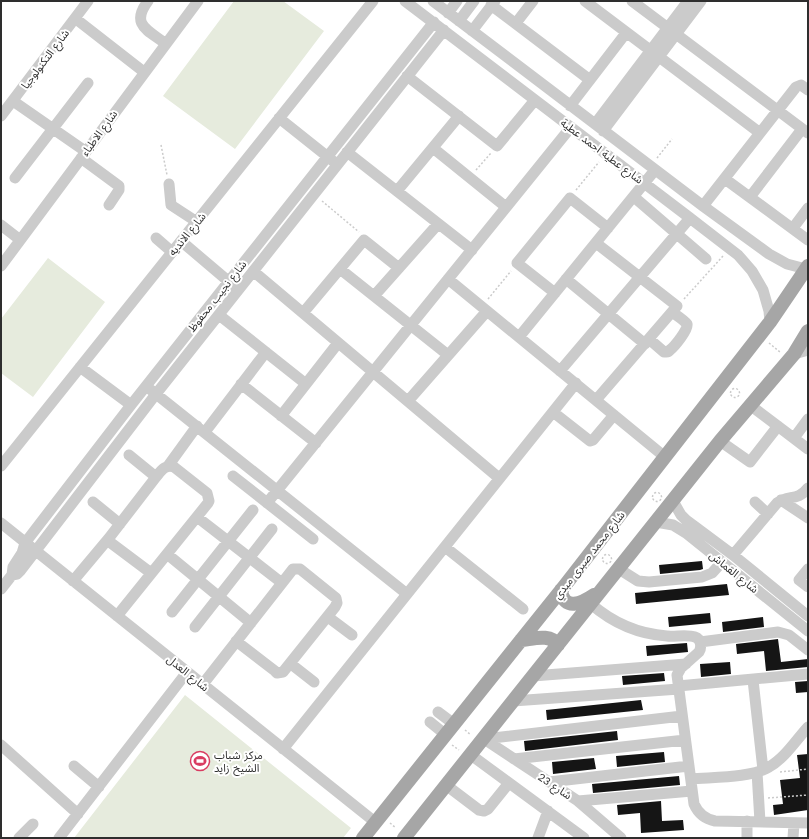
<svg xmlns="http://www.w3.org/2000/svg" width="809" height="839" viewBox="0 0 809 839" font-family="'Work Sans','Noto Sans Arabic',sans-serif">
  <style>
    .green { fill: #e6ebdd }
    .building { fill: #151515 }
    .lines { fill: none; stroke-linecap: round; stroke-linejoin: round }
    .path { stroke: #cbcbcb; stroke-width: 1.5; stroke-dasharray: 2 2; stroke-linecap: butt }
    .minor { stroke: #cbcbcb; stroke-width: 11 }
    .major { stroke: #a6a6a6; stroke-width: 14 }
    .labels { text-anchor: middle; stroke-width: 4; stroke-linejoin: round; paint-order: stroke }
    .street-label { font-size: 11px; fill: #2e2e2e; stroke: #fff }
    .poi-label { font-size: 11px; fill: #2e2e2e; stroke: #fff; text-anchor: start }
  </style>
  <rect width="100%" height="100%" fill="#fff"/>
  <path class="green" d="M 234,1 L 283,1 L 324,31 L 235,149 L 163,96 Z
    M 48,258 L 105,302 L 33,397 L 1,373 L 1,319 Z
    M 185,695 L 351,828 L 343,838 L 74,838 Z"/>
  <path class="building" d="M 702,561 L 703,569 L 700,570 L 660,574 L 659,565 Z
    M 727,584 L 729,595 L 636,604 L 635,593 Z
    M 710,613 L 711,623 L 669,627 L 668,617 Z
    M 763,617 L 764,627 L 723,632 L 722,622 Z
    M 778,639 L 781,662 L 808,659 L 808,667 L 766,671 L 764,651 L 737,654 L 736,644 Z
    M 687,643 L 688,652 L 647,656 L 646,646 Z
    M 730,662 L 731,674 L 701,677 L 700,664 Z
    M 664,673 L 665,681 L 623,685 L 622,676 Z
    M 808,681 L 808,692 L 796,693 L 795,682 Z
    M 641,700 L 643,710 L 547,720 L 546,710 Z
    M 617,731 L 618,740 L 525,751 L 524,741 Z
    M 664,752 L 665,762 L 617,767 L 616,756 Z
    M 808,754 L 808,810 L 774,815 L 773,805 L 783,804 L 780,780 L 800,778 L 797,755 Z
    M 594,758 L 596,769 L 553,774 L 552,762 Z
    M 679,776 L 680,785 L 593,793 L 592,784 Z
    M 661,801 L 662,821 L 683,820 L 684,830 L 641,833 L 640,813 L 618,815 L 617,805 Z"/>
  <g class="lines">
    <path class="path" d="M 161,145 L 167,175
      M 657,158 L 672,139
      M 476,170 L 491,153
      M 576,190 L 599,162
      M 322,201 L 359,232
      M 488,299 L 511,271
      M 684,299 L 723,256
      M 769,343 L 780,352
      M730.5 393a4.5 4.5 0 1 1 9 0a4.5 4.5 0 1 1-9 0Z
      M652.5 497a4.5 4.5 0 1 1 9 0a4.5 4.5 0 1 1-9 0Z
      M602.5 559a4.5 4.5 0 1 1 9 0a4.5 4.5 0 1 1-9 0Z
      M 465,730 L 471,735
      M 452,745 L 459,750
      M 780,772 L 808,769
      M 768,798 L 808,795
      M 390,823 L 396,828"/>
    <path class="minor" d="M 148,1 C 130,25 148,30 166,44
      M 405,1 L 690,218 L 738,255 L 752,271 L 763,290 L 769,311 L 770,322
      M 433,1 L 703,206 L 769,254 L 787,264 L 806,269
      M 585,1 L 760,133
      M 632,1 L 808,133
      M 491,5 L 590,80
      M 448,13 L 457,1
      M 76,19 L 144,72
      M 459,21 L 474,1
      M 516,23 L 533,1
      M 472,31 L 495,1
      M 407,76 L 497,146 L 535,100
      M 13,101 L 85,151
      M 570,106 L 626,33
      M 1,116 L 88,1
      M 279,118 L 333,161
      M 595,124 L 688,1
      M 603,131 L 701,1
      M 433,148 L 506,207
      M 347,152 L 472,250
      M 81,158 L 119,186 L 119,190 L 109,205
      M 15,178 L 88,83
      M 725,179 L 808,240
      M 169,184 L 171,205 L 197,222
      M 397,191 L 459,116
      M 634,197 L 706,259
      M 750,197 L 802,129
      M 703,206 L 796,87 L 801,85 L 808,90
      M 1,225 L 19,239
      M 793,228 L 808,208
      M 156,238 L 172,252
      M 181,241 L 234,286
      M 596,243 L 677,306 L 596,400
      M 1,266 L 198,1
      M 340,269 L 448,355
      M 253,271 L 499,478
      M 448,279 L 665,457
      M 566,279 L 645,344
      M 555,293 L 517,263 L 570,198 L 608,228
      M 374,296 L 438,224
      M 303,313 L 364,240 L 399,268
      M 219,315 L 306,384
      M 519,337 L 655,170
      M 649,339 L 664,352 C 667,352 668,353 670,350 C 674,347 689,329 687,324 C 684,320 676,315 672,312
      M 794,354 L 808,350
      M 80,367 L 131,405
      M 560,371 L 690,218
      M 241,384 L 316,443
      M 151,390 L 407,594
      M 408,401 L 487,311
      M 750,405 L 808,449
      M 553,412 L 590,441 L 593,440 L 614,415
      M 281,416 L 338,343
      M 205,432 L 266,352
      M 794,438 L 808,419
      M 720,441 L 750,462 L 778,426
      M 129,455 L 156,477
      M 1,466 L 373,1
      M 168,466 L 197,426
      M 233,476 L 313,539
      M 781,500 L 808,518
      M 673,501 L 681,515 L 686,520 L 733,555 L 808,616
      M 93,502 L 120,524
      M 755,502 L 768,514
      M 267,503 L 571,127
      M 197,517 L 282,583
      M 656,522 L 673,525 L 686,533 L 808,631
      M 1,523 L 375,822
      M 445,547 L 523,609
      M 167,554 L 251,623
      M 733,555 L 777,503 C 789,494 797,502 808,488
      M 619,569 L 638,581 L 649,582 L 702,577 L 712,573 L 722,562
      M 808,569 L 799,580 L 808,587
      M 12,575 L 13,567 L 22,553 L 25,543 L 131,405 L 434,22
      M 73,581 L 109,538
      M 1,589 L 12,575 L 17,574 L 21,570 L 156,394 L 444,30
      M 591,604 C 613,623 637,634 667,636 C 675,637 687,634 695,637 C 701,639 702,647 699,652 L 681,668 L 677,675 L 694,804 C 698,813 705,819 715,821 L 808,823
      M 172,612 L 253,510
      M 117,616 L 208,503 L 209,501 L 207,493 L 174,467 C 165,464 161,471 156,477 L 109,538 L 111,543 L 151,573
      M 328,617 L 352,635
      M 195,627 L 272,529
      M 700,642 L 778,632 L 789,635 L 808,650
      M 291,664 L 314,682
      M 533,676 L 686,664
      M 753,680 L 763,770
      M 203,684 L 293,569 L 300,569 L 336,598 L 337,603 L 335,607 L 283,672 L 277,673 L 275,671 L 236,641
      M 678,686 L 808,674
      M 513,701 L 679,689
      M 438,712 L 454,724
      M 430,722 L 446,735
      M 484,739 L 682,716
      M 484,739 L 578,801 L 621,838
      M 1,745 L 78,814
      M 283,749 L 576,383
      M 471,755 L 584,838
      M 514,759 L 685,740
      M 74,766 L 99,787
      M 757,772 L 760,822
      M 691,779 C 713,777 751,778 769,767 C 785,758 796,740 808,727
      M 549,782 L 689,766
      M 446,785 L 479,810 L 484,811 L 488,809 L 509,783
      M 578,801 L 692,791
      M 19,838 L 33,824
      M 59,838 L 187,672
      M 538,838 L 548,811
      M 747,838 L 747,821
      M 793,838 L 794,823"/>
    <path class="major" d="M 561,590 C 564,612 582,603 594,595
      M 521,640 C 533,639 550,633 558,645
      M 363,838 L 566,584 L 770,322 L 808,266
      M 404,838 L 720,441 L 794,354 L 808,331"/>
  </g>
  <defs>
    <g id="stadium-ring" transform="scale(1)"><circle r="9.5" fill="#fff" stroke="#d93c61" stroke-width="1.5"/><path d="M0-5a6.5 5 0 1 0 0 10a6.5 5 0 1 0 0-10ZM-3.5-1.8h7v3.6h-7Z" fill="#d93c61"/></g>
  </defs>
  <g fill-rule="evenodd">
    <use href="#stadium-ring" x="200" y="761"/>
  </g>
  <g class="labels">
    <g class="street-label">
      <text transform="translate(45 59) rotate(-53)" y="4">شارع التكنولوجيا</text>
      <text transform="translate(99 133) rotate(-54)" y="4">شارع الاطباء</text>
      <text transform="translate(602 151) rotate(37)" y="4">شارع عطية احمد عطية</text>
      <text transform="translate(187 234) rotate(-51)" y="4">شارع الانديه</text>
      <text transform="translate(217 296) rotate(-52)" y="4">شارع نجيب محفوظ</text>
      <text transform="translate(589 555) rotate(-52)" y="4">شارع محمد صبرى مبدي</text>
      <text transform="translate(734 572) rotate(39)" y="4">شارع القماش</text>
      <text transform="translate(188 673) rotate(39)" y="4">شارع العدل</text>
      <text transform="translate(555 786) rotate(34)" y="4">شارع 23</text>
    </g>
    <g class="poi-label">
      <text x="214" y="759">مركز شباب<tspan x="214" dy="13">الشيخ زايد</tspan></text>
    </g>
  </g>
  <rect width="809" height="839" fill="none" stroke="#2e2e2e" stroke-width="4"/>
</svg>
